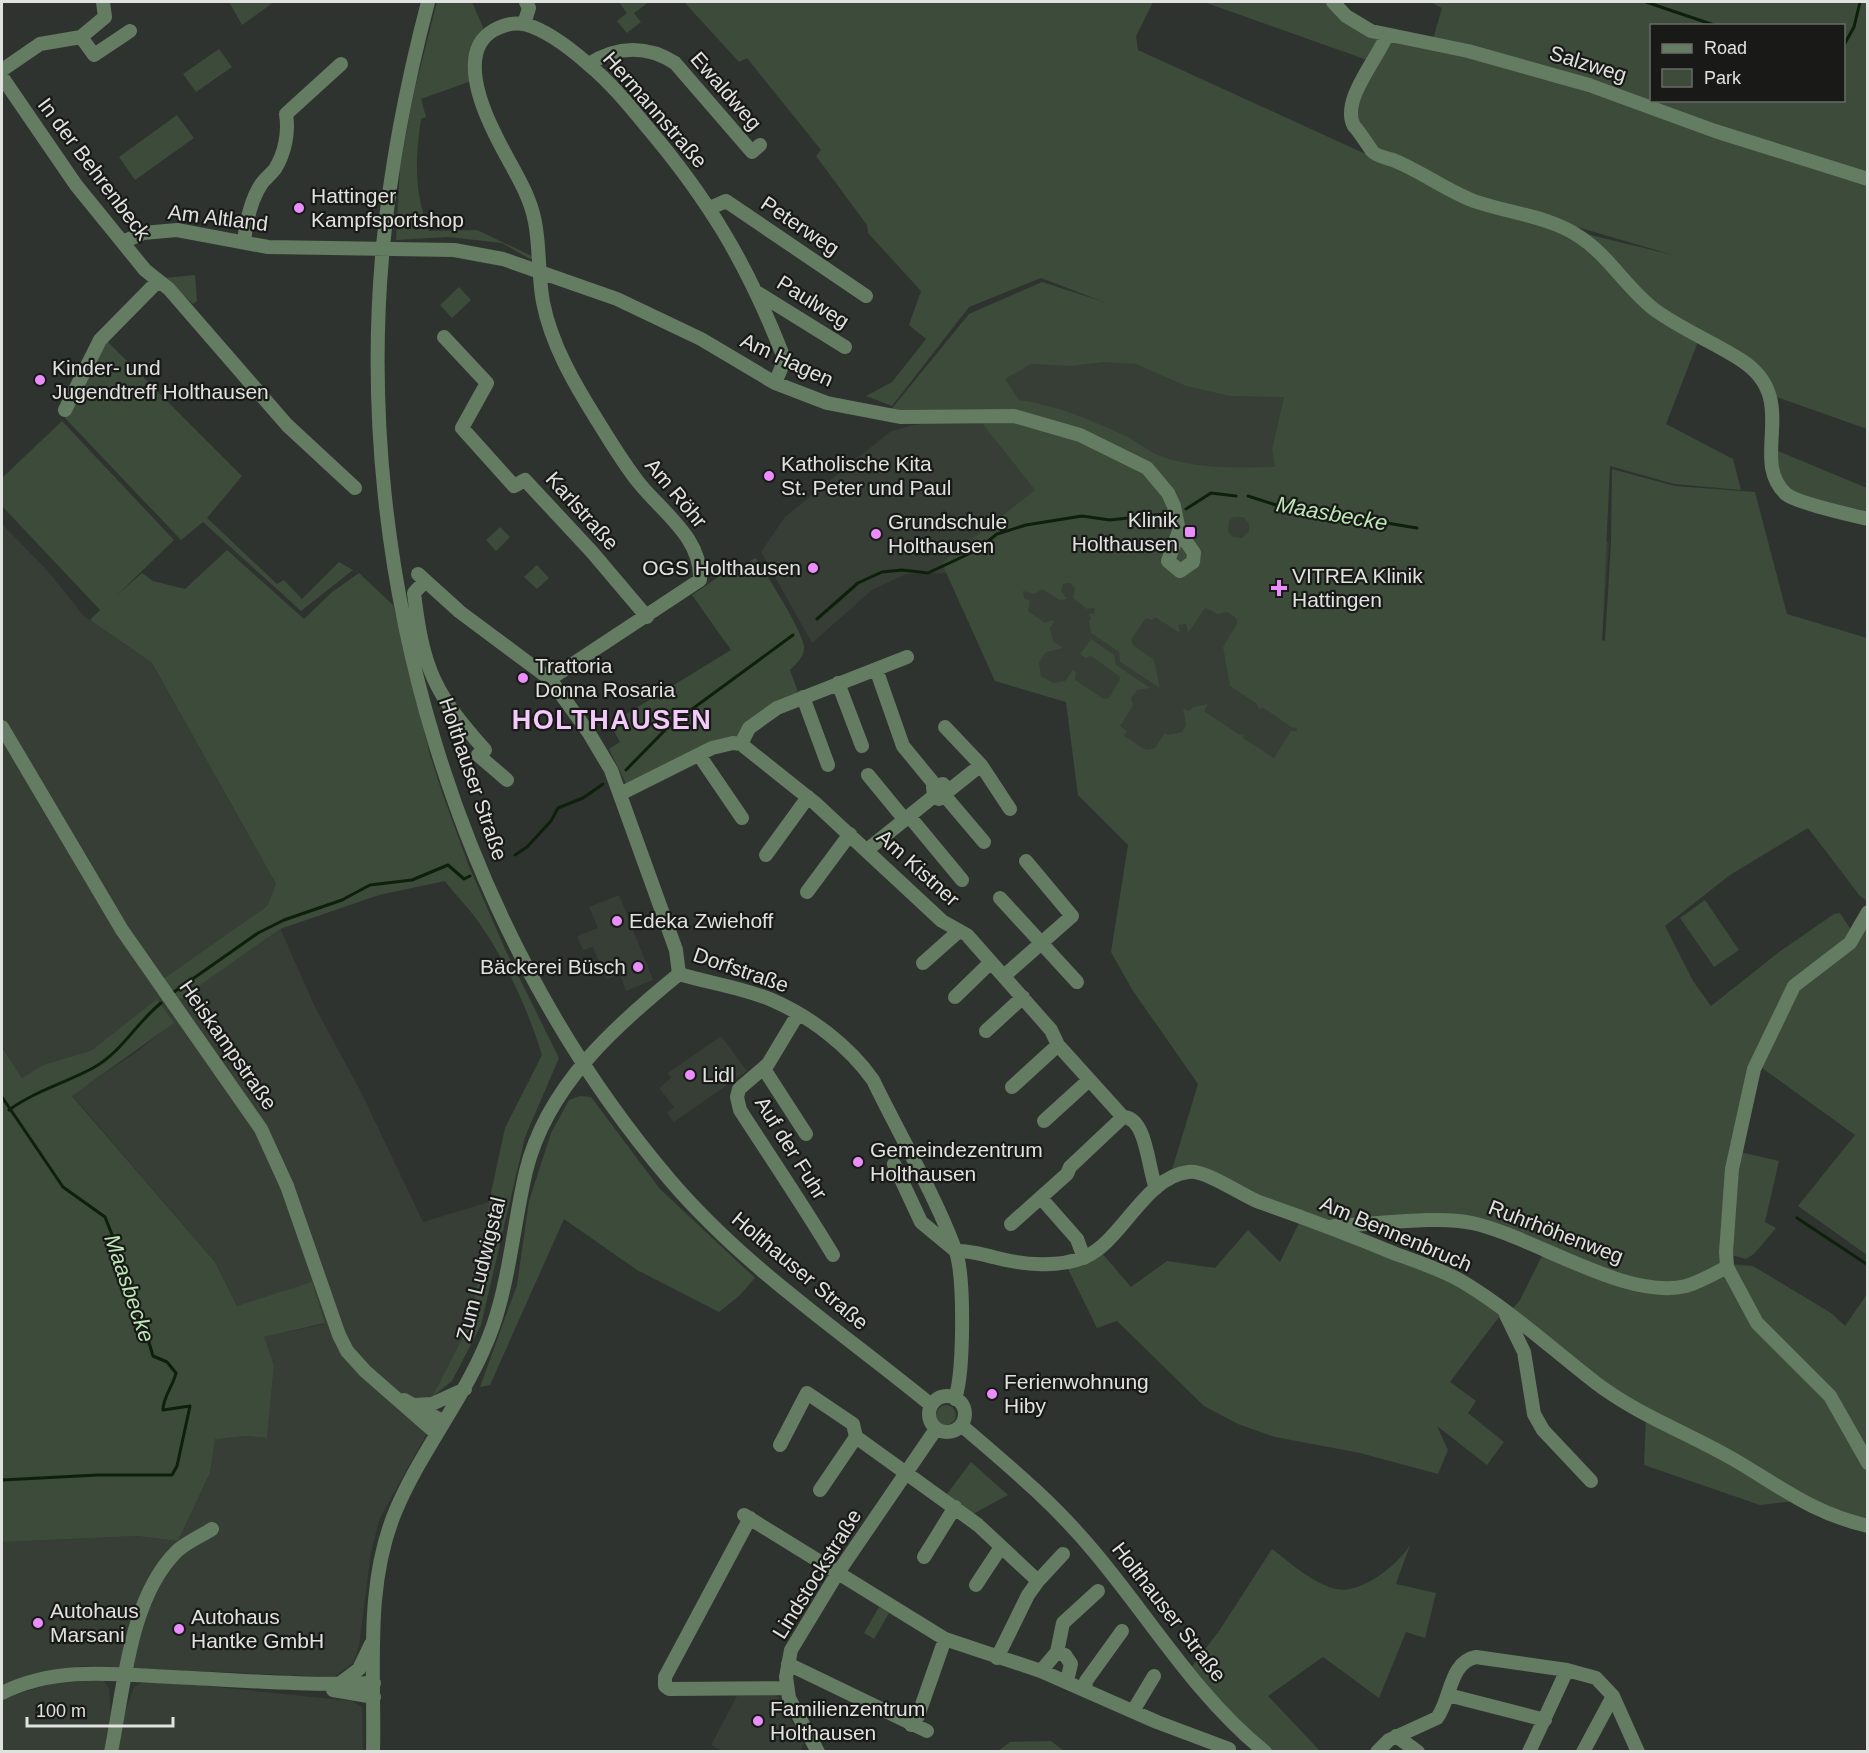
<svg xmlns="http://www.w3.org/2000/svg" width="1869" height="1753" viewBox="0 0 1869 1753" font-family="Helvetica,sans-serif">
  <style>
    .built { fill: #363e35 }
    .green { fill: #3c4b3a; fill-rule: evenodd }
    .lines { fill: none; stroke-linecap: round; stroke-linejoin: round }
    .stream { stroke: #0d210a; stroke-width: 3 }
    .minor { stroke: #647c61; stroke-width: 14 }
    .poi-dot { fill: #eb8dfc; stroke: #191a18; stroke-width: 2 }
    .labels { text-anchor: middle; stroke-width: 4.5; stroke-linejoin: round; paint-order: stroke }
    .street-label { font-size: 21px; fill: #e0e2df; stroke: #191a18 }
    .poi-label { font-size: 21px; fill: #e0e2df; stroke: #191a18; text-anchor: start }
    .water-label { font-size: 22px; font-style: italic; fill: #bde7b6; stroke: #191a18 }
    .district-label { font-size: 27px; font-weight: bold; letter-spacing: 1.5px; fill: #f4cafb; stroke: #191a18 }
  </style>
  <rect width="100%" height="100%" fill="#2f332f"/>
  <path class="built" d="M 1042,282 L 1215,339 L 1609,543 L 1602,641 L 1401,761 L 1078,795 L 1066,702 L 995,681 L 946,573 L 906,574 L 872,590 L 812,643 L 761,552 L 785,517 L 891,431 L 913,425 L 978,419 L 969,314 Z
    M 2,524 L 47,570 L 84,616 L 152,663 L 276,884 L 267,906 L 163,979 L 280,928 L 315,1007 L 361,1092 L 423,1222 L 489,1202 L 471,1321 L 432,1397 L 437,1415 L 380,1518 L 371,1552 L 359,1646 L 354,1662 L 334,1677 L 83,1666 L 50,1672 L 2,1688 L 2,1542 L 137,1536 L 178,1541 L 210,1473 L 215,1438 L 247,1436 L 267,1438 L 274,1364 L 263,1337 L 325,1324 L 310,1284 L 238,1308 L 215,1262 L 72,1095 L 135,1053 L 173,1023 L 158,1000 L 92,1050 L 43,1065 L 22,1078 L 2,1046 Z
    M 619,895 L 653,980 L 626,991 L 620,974 L 606,979 L 593,947 L 583,950 L 577,936 L 598,928 L 589,907 Z
    M 721,1036 L 747,1071 L 674,1122 L 667,1113 L 674,1107 L 659,1088 L 671,1078 L 668,1073 Z
    M 70,1678 L 103,1680 L 109,1688 L 111,1717 L 104,1751 L 2,1751 L 2,1699 Z
    M 148,1680 L 352,1701 L 362,1707 L 363,1751 L 116,1752 L 120,1727 L 134,1687 Z
    M 738,1694 L 774,1695 L 779,1698 L 804,1744 L 800,1752 L 722,1751 L 711,1745 Z"/>
  <path class="green" d="M 229,2 L 274,2 L 242,25 Z
    M 437,2 L 472,2 L 485,32 L 474,80 L 421,99 L 426,117 L 421,119 C 415,162 414,191 429,231 L 477,230 L 534,257 L 530,259 L 502,243 L 448,237 L 396,240 L 400,167 L 414,92 Z
    M 619,2 L 649,2 L 634,13 L 641,22 L 627,33 L 617,21 L 627,13 Z
    M 684,2 L 1153,2 L 1136,36 L 1138,50 L 1464,199 L 1553,226 L 1673,255 L 1464,194 L 1379,154 L 1356,124 L 1354,112 L 1355,100 L 1366,76 L 1390,39 L 1467,54 L 1510,66 L 1867,185 L 1867,429 L 1771,395 L 1756,370 L 1719,345 L 1699,339 L 1666,424 L 1733,459 L 1741,490 L 1674,484 L 1610,466 L 1602,640 L 1605,641 L 1611,543 L 1612,469 L 1675,486 L 1755,492 L 1787,614 L 1867,638 L 1867,901 L 1860,896 L 1808,828 L 1730,875 L 1665,926 L 1693,981 L 1711,1006 L 1779,952 L 1834,914 L 1840,913 L 1853,933 L 1839,948 L 1797,979 L 1752,1069 L 1731,1169 L 1724,1253 L 1731,1278 L 1756,1324 L 1828,1398 L 1842,1424 L 1847,1422 L 1832,1394 L 1758,1322 L 1728,1264 L 1753,1266 L 1831,1313 L 1845,1326 L 1867,1294 L 1867,1525 L 1843,1519 L 1798,1498 L 1795,1501 L 1760,1505 L 1644,1465 L 1646,1418 L 1510,1312 L 1520,1300 L 1544,1252 L 1495,1231 L 1451,1217 L 1332,1223 L 1242,1192 L 1199,1170 L 1188,1169 L 1171,1173 L 1198,1084 L 1133,991 L 1111,952 L 1128,845 L 1078,795 L 1066,702 L 995,681 L 942,563 L 1035,490 L 974,413 L 915,417 L 889,412 L 969,314 L 1042,282 L 1104,302 L 1041,278 L 969,307 L 892,406 L 866,396 L 892,382 L 926,339 L 909,325 L 921,291 L 868,233 L 867,225 L 816,156 L 821,150 L 747,58 L 739,62 ZM 1105,362 L 1136,364 L 1186,386 L 1230,396 L 1284,397 L 1272,450 L 1275,467 C 1237,468 1196,469 1160,456 C 1149,452 1139,443 1128,437 C 1092,420 1059,406 1019,400 L 1005,379 L 1031,364 L 1070,366 ZM 1234,517 L 1243,517 L 1249,524 L 1249,531 L 1242,538 L 1232,537 L 1228,531 L 1229,521 ZM 1070,583 L 1075,588 L 1073,598 L 1087,609 L 1094,608 L 1095,613 L 1088,614 L 1091,618 L 1089,621 L 1091,633 L 1119,652 L 1120,662 L 1160,688 L 1154,660 L 1133,645 L 1131,640 L 1146,618 L 1152,620 L 1155,617 L 1180,633 L 1178,625 L 1186,624 L 1188,633 L 1205,608 L 1218,614 L 1227,612 L 1236,618 L 1237,624 L 1223,647 L 1230,686 L 1257,704 L 1259,709 L 1264,708 L 1291,727 L 1297,728 L 1297,731 L 1291,731 L 1274,758 L 1243,738 L 1244,734 L 1240,735 L 1204,711 L 1208,704 L 1193,707 L 1189,711 L 1183,709 L 1186,725 L 1182,732 L 1168,735 L 1165,733 L 1155,748 L 1146,750 L 1124,736 L 1127,731 L 1120,726 L 1133,706 L 1131,698 L 1137,690 L 1150,688 L 1116,665 L 1114,655 L 1091,639 L 1080,654 L 1085,658 L 1091,656 L 1119,676 L 1120,680 L 1109,698 L 1104,699 L 1075,680 L 1076,672 L 1073,670 L 1065,681 L 1053,683 L 1041,676 L 1039,663 L 1046,652 L 1063,648 L 1053,641 L 1050,628 L 1054,622 L 1052,620 L 1045,623 L 1028,611 L 1030,601 L 1024,598 L 1023,591 L 1035,594 L 1042,589 L 1060,600 L 1067,599 L 1061,591 L 1063,584 Z
    M 1204,2 L 1329,2 L 1383,39 L 1370,61 Z
    M 1430,2 L 1867,2 L 1867,179 L 1433,39 L 1442,8 ZM 1652,26 L 1844,26 L 1844,100 L 1652,100 Z
    M 219,49 L 232,67 L 196,92 L 183,74 Z
    M 177,115 L 194,138 L 135,180 L 119,157 Z
    M 195,275 L 197,301 L 193,304 L 165,278 Z
    M 459,287 L 471,300 L 452,318 L 440,305 Z
    M 104,338 L 242,476 L 207,518 L 277,584 L 284,580 L 302,599 L 339,562 L 353,570 L 301,611 L 203,522 L 181,540 L 65,418 Z
    M 62,421 L 174,540 L 116,596 L 142,573 L 153,581 L 185,589 L 227,550 L 304,619 L 332,592 L 359,573 L 393,605 L 430,755 L 443,795 L 468,864 L 505,949 L 559,1058 L 525,1137 L 481,1325 L 452,1381 L 432,1397 L 471,1321 L 489,1202 L 505,1128 L 542,1055 C 528,1010 507,963 480,924 C 470,909 456,896 445,881 L 379,895 L 280,929 L 179,1000 L 163,979 L 267,906 L 276,884 L 152,663 L 90,620 L 100,610 L 2,506 L 2,478 Z
    M 1771,448 L 1867,488 L 1867,517 L 1775,492 Z
    M 500,527 L 510,537 L 496,551 L 486,540 Z
    M 756,558 C 767,576 801,628 804,646 C 805,657 797,663 790,670 L 799,695 L 736,739 L 626,784 L 609,749 L 620,742 L 610,724 L 731,650 L 692,595 L 721,575 Z
    M 537,565 L 549,578 L 537,589 L 524,577 Z
    M 1705,900 L 1739,950 L 1714,967 L 1680,918 Z
    M 1867,914 L 1867,1255 L 1798,1206 L 1855,1135 L 1758,1065 L 1792,993 L 1853,942 Z
    M 157,999 L 174,1023 L 72,1096 L 215,1262 L 237,1306 L 312,1282 L 325,1323 L 264,1337 L 274,1365 L 267,1438 L 247,1436 L 215,1439 L 210,1473 L 178,1541 L 137,1536 L 2,1542 L 2,1047 L 22,1078 L 43,1065 L 92,1050 Z
    M 580,1096 L 591,1097 L 660,1189 L 755,1278 L 739,1296 L 719,1312 L 637,1270 L 564,1219 L 490,1385 L 480,1387 L 517,1285 L 529,1201 L 551,1133 L 569,1100 Z
    M 1740,1152 L 1779,1161 L 1765,1222 L 1776,1228 L 1754,1254 L 1746,1259 L 1731,1255 Z
    M 1301,1219 L 1461,1284 L 1502,1313 L 1450,1382 L 1476,1401 L 1468,1413 L 1504,1442 L 1487,1465 L 1437,1426 L 1448,1450 L 1438,1474 L 1360,1453 L 1275,1437 L 1238,1424 L 1204,1406 L 1117,1321 L 1097,1328 L 1068,1269 L 1101,1252 L 1131,1287 L 1167,1261 L 1215,1268 L 1248,1230 L 1280,1262 Z
    M936 1415a10 10 0 1 1 20 0a10 10 0 1 1-20 0Z
    M 971,1462 L 1008,1495 L 973,1514 L 947,1494 Z
    M 1410,1545 L 1396,1584 L 1436,1593 L 1425,1638 L 1406,1632 L 1379,1698 L 1323,1657 L 1268,1696 L 1320,1751 L 1270,1751 L 1190,1669 L 1219,1631 L 1272,1549 C 1292,1564 1312,1583 1336,1589 C 1360,1595 1398,1565 1410,1545 Z
    M 879,1607 L 889,1613 L 874,1639 L 864,1633 Z
    M 1051,1741 L 1064,1751 L 998,1751 L 1010,1742 Z"/>
  <g class="lines">
    <path class="stream" d="M 1646,2 L 1717,26
      M 1844,45 L 1854,27 L 1860,2
      M 1248,496 L 1276,505 L 1417,528
      M 1186,509 L 1211,493 L 1236,496
      M 817,619 L 858,583 L 882,572 L 902,570 L 928,573 L 977,550 L 997,534 L 1026,525 L 1082,516 L 1110,520 L 1164,514
      M 626,770 L 669,726 L 793,635
      M 515,855 L 527,847 L 551,821 L 558,808 L 583,798 L 603,784
      M 174,992 L 258,933 L 284,920 L 342,900 L 370,885 L 412,880 L 448,865 L 464,879 L 470,876
      M 2,1097 L 63,1187 L 105,1217 L 131,1282 L 153,1356 L 167,1362 L 176,1373 C 173,1386 163,1397 163,1410 L 190,1406 L 177,1466 L 172,1475 L 98,1475 L 2,1480
      M 9,1110 C 35,1091 65,1083 93,1068 C 122,1052 136,1023 161,1003
      M 1797,1218 L 1868,1265"/>
    <path class="minor" d="M 428,2 C 407,82 391,163 383,246 C 352,573 456,929 670,1180 C 745,1268 842,1332 931,1405
      M 1333,2 L 1346,16 L 1371,31 L 1468,51 L 1589,85 L 1715,131 L 1868,179
      M 524,24 L 529,8 L 526,2
      M 1387,35 C 1378,58 1340,101 1354,126 C 1357,129 1370,148 1372,151 C 1376,156 1387,158 1393,160 C 1421,171 1445,190 1474,201 C 1508,213 1549,216 1580,237 C 1609,256 1627,289 1655,310 C 1681,329 1713,342 1741,360 C 1802,399 1748,459 1786,494 C 1796,503 1851,515 1868,519
      M 81,37 L 94,55 L 130,31
      M 589,64 C 617,46 647,45 675,63 L 752,152 L 760,145
      M 2,70 L 40,44 L 81,37 L 105,17 L 103,2
      M 2,77 L 76,185 L 145,270 L 169,289 L 287,425 L 355,488
      M 710,208 L 726,201 L 866,296
      M 123,242 L 143,233 L 177,230 L 268,247 L 454,250 L 503,259 L 617,299 L 701,339 L 775,383 L 827,403 L 900,417 L 1014,416 L 1080,435 L 1147,468 L 1168,493 L 1174,506 L 1179,531 L 1194,553 L 1193,562 L 1180,571 L 1168,561 L 1179,531
      M 244,242 C 246,223 251,199 262,183 C 266,178 271,174 275,169 C 285,153 289,132 286,114 L 341,64
      M 758,293 L 845,347
      M 444,337 L 487,383 L 462,428 L 514,486 L 525,480 L 592,552 L 647,617
      M 65,410 L 100,340 L 158,281
      M 418,574 L 460,612 L 550,679 L 589,733 L 611,770 L 676,950 L 679,974
      M 425,581 L 414,593 C 423,669 434,693 485,750 L 478,755 L 507,780
      M 876,669 L 903,746 L 935,785
      M 550,679 L 700,580 C 702,538 663,513 639,483 C 623,463 610,441 597,420 C 575,385 551,344 543,302 C 538,276 540,248 535,222 C 529,190 508,162 495,134 C 481,106 458,50 494,30 C 503,25 513,22 524,24 C 547,30 571,49 588,64 C 610,82 629,105 647,127 C 709,200 747,264 782,353 L 783,364 L 775,383
      M 838,683 L 862,746
      M 803,697 L 828,765
      M 2,727 L 122,930 L 261,1129 L 287,1186 L 339,1335 L 347,1351 L 365,1371 L 437,1434
      M 945,727 L 981,765 L 1010,809
      M 741,744 L 749,728 L 777,708 L 907,657
      M 699,755 L 742,818
      M 868,775 L 905,820
      M 947,792 L 981,765
      M 620,794 L 712,748 L 733,743 L 741,744 L 815,803 L 942,921 L 967,935 L 1051,1030 L 1058,1045 L 1123,1117 C 1147,1117 1148,1170 1156,1188
      M 945,796 L 984,842
      M 909,816 L 962,880
      M 867,850 L 934,796 L 939,799 L 945,796 L 947,789 L 943,784 L 933,787 L 934,796
      M 766,855 L 808,797
      M 807,892 L 850,834
      M 1000,898 L 1077,982
      M 1868,912 L 1850,943 L 1794,986 L 1754,1069 L 1732,1169 L 1726,1252 L 1727,1267 L 1757,1323 L 1830,1396 L 1868,1463
      M 923,963 L 959,931
      M 679,974 C 709,983 744,988 772,1000 C 811,1017 849,1046 873,1080 C 900,1136 933,1191 955,1249 C 965,1274 964,1372 955,1399
      M 1004,976 L 1072,916 L 1026,861
      M 955,997 L 991,962
      M 798,1014 L 768,1064 L 739,1089 L 737,1097 L 740,1110 C 771,1158 803,1205 833,1255
      M 986,1031 L 1023,997
      M 764,1069 L 806,1134
      M 1012,1087 L 1058,1045
      M 1044,1121 L 1089,1080
      M 894,1164 L 921,1222 L 956,1251 C 970,1250 983,1255 997,1258 C 1024,1265 1059,1268 1085,1257 C 1122,1241 1145,1177 1188,1172 C 1205,1169 1241,1195 1259,1202 C 1305,1218 1350,1235 1396,1254 C 1418,1262 1443,1270 1463,1282 C 1511,1311 1552,1349 1596,1383 C 1638,1415 1688,1433 1733,1459 C 1781,1487 1812,1513 1868,1526
      M 1041,1198 L 1077,1239 L 1084,1258
      M 1011,1224 L 1067,1174 L 1070,1167 L 1123,1117
      M 1334,1226 C 1373,1225 1436,1215 1472,1223 C 1533,1236 1626,1301 1686,1286 C 1700,1282 1714,1274 1727,1267
      M 1506,1315 L 1524,1352 L 1534,1414 L 1543,1430 L 1591,1481
      M929 1414a18 18 0 1 1 36 0a18 18 0 1 1-36 0Z
      M 404,1400 L 444,1422
      M 414,1405 L 432,1404 L 465,1389
      M 961,1425 C 1009,1466 1056,1505 1096,1554 C 1152,1621 1196,1696 1265,1752
      M 780,1445 L 807,1393 L 853,1424 L 856,1437 L 978,1525 L 1038,1581 L 1028,1595 L 997,1658
      M 820,1490 L 856,1437
      M 744,1515 L 945,1639 L 1041,1671 L 1157,1722 L 1229,1749
      M 750,1518 L 665,1677 L 665,1686 L 669,1689 L 787,1688
      M 924,1557 L 955,1507
      M 1038,1581 L 1063,1554
      M 976,1585 L 1001,1547
      M 1057,1652 L 1063,1623 L 1098,1591
      M 788,1664 L 927,1731
      M 1041,1671 L 1057,1652 L 1065,1655 L 1071,1664 L 1067,1681
      M 339,1684 L 359,1669 L 371,1644
      M 333,1690 L 374,1697
      M 1085,1690 L 1086,1681 L 1122,1631
      M 2,1693 C 56,1666 114,1674 172,1677 C 240,1680 306,1686 374,1683
      M 1448,1695 L 1545,1720
      M 1133,1711 L 1154,1676
      M 911,1725 L 918,1716 L 945,1639
      M 1396,1736 L 1418,1752
      M 111,1752 C 124,1689 129,1598 177,1551 C 187,1542 201,1536 212,1529
      M 373,1752 C 375,1671 364,1585 396,1510 C 423,1446 470,1392 493,1326 C 510,1276 514,1222 526,1171 C 547,1086 615,1026 679,974
      M 818,1752 L 789,1698 L 786,1677 L 791,1650 L 837,1574 L 936,1429
      M 1377,1752 L 1389,1740 L 1437,1718 C 1451,1700 1449,1662 1476,1657 L 1567,1670 L 1596,1678 L 1613,1696 L 1638,1752
      M 1529,1752 L 1567,1670
      M 1583,1752 L 1613,1696"/>
  </g>
  <g class="poi-dot">
    <circle cx="299" cy="208" r="6"/>
    <circle cx="40" cy="380" r="6"/>
    <circle cx="769" cy="476" r="6"/>
    <rect x="1184" y="526" width="12" height="12" rx="3"/>
    <circle cx="876" cy="534" r="6"/>
    <circle cx="813" cy="568" r="6"/>
    <path d="M1276 579h6v6h6v6h-6v6h-6v-6h-6v-6h6z"/>
    <circle cx="523" cy="678" r="6"/>
    <circle cx="617" cy="921" r="6"/>
    <circle cx="638" cy="967" r="6"/>
    <circle cx="690" cy="1075" r="6"/>
    <circle cx="858" cy="1162" r="6"/>
    <circle cx="992" cy="1394" r="6"/>
    <circle cx="38" cy="1623" r="6"/>
    <circle cx="179" cy="1629" r="6"/>
    <circle cx="758" cy="1721" r="6"/>
  </g>
  <g class="labels">
    <g class="street-label">
      <text transform="translate(1588 64) rotate(17)" y="7">Salzweg</text>
      <text transform="translate(726 91) rotate(49)" y="7">Ewaldweg</text>
      <text transform="translate(655 110) rotate(49)" y="7">Hermannstraße</text>
      <text transform="translate(94 169) rotate(53)" y="7">In der Behrenbeck</text>
      <text transform="translate(218 218) rotate(7)" y="7">Am Altland</text>
      <text transform="translate(800 226) rotate(34)" y="7">Peterweg</text>
      <text transform="translate(813 302) rotate(32)" y="7">Paulweg</text>
      <text transform="translate(787 360) rotate(25)" y="7">Am Hagen</text>
      <text transform="translate(676 493) rotate(50)" y="7">Am Röhr</text>
      <text transform="translate(582 511) rotate(48)" y="7">Karlstraße</text>
      <text transform="translate(473 779) rotate(71)" y="7">Holthauser Straße</text>
      <text transform="translate(918 868) rotate(42)" y="7">Am Kistner</text>
      <text transform="translate(741 970) rotate(19)" y="7">Dorfstraße</text>
      <text transform="translate(228 1045) rotate(55)" y="7">Heiskampstraße</text>
      <text transform="translate(791 1148) rotate(58)" y="7">Auf der Fuhr</text>
      <text transform="translate(1556 1232) rotate(21)" y="7">Ruhrhöhenweg</text>
      <text transform="translate(1396 1234) rotate(23)" y="7">Am Bennenbruch</text>
      <text transform="translate(481 1269) rotate(-76)" y="7">Zum Ludwigstal</text>
      <text transform="translate(800 1271) rotate(40)" y="7">Holthauser Straße</text>
      <text transform="translate(817 1574) rotate(-58)" y="7">Lindstockstraße</text>
      <text transform="translate(1169 1612) rotate(52)" y="7">Holthauser Straße</text>
    </g>
    <g class="poi-label">
      <text x="311" y="203">Hattinger<tspan x="311" dy="24">Kampfsportshop</tspan></text>
      <text x="52" y="375">Kinder- und<tspan x="52" dy="24">Jugendtreff Holthausen</tspan></text>
      <text x="781" y="471">Katholische Kita<tspan x="781" dy="24">St. Peter und Paul</tspan></text>
      <text x="1178" y="527" text-anchor="end">Klinik<tspan x="1178" dy="24">Holthausen</tspan></text>
      <text x="888" y="529">Grundschule<tspan x="888" dy="24">Holthausen</tspan></text>
      <text x="801" y="575" text-anchor="end">OGS Holthausen</text>
      <text x="1292" y="583">VITREA Klinik<tspan x="1292" dy="24">Hattingen</tspan></text>
      <text x="535" y="673">Trattoria<tspan x="535" dy="24">Donna Rosaria</tspan></text>
      <text x="629" y="928">Edeka Zwiehoff</text>
      <text x="626" y="974" text-anchor="end">Bäckerei Büsch</text>
      <text x="702" y="1082">Lidl</text>
      <text x="870" y="1157">Gemeindezentrum<tspan x="870" dy="24">Holthausen</tspan></text>
      <text x="1004" y="1389">Ferienwohnung<tspan x="1004" dy="24">Hiby</tspan></text>
      <text x="50" y="1618">Autohaus<tspan x="50" dy="24">Marsani</tspan></text>
      <text x="191" y="1624">Autohaus<tspan x="191" dy="24">Hantke GmbH</tspan></text>
      <text x="770" y="1716">Familienzentrum<tspan x="770" dy="24">Holthausen</tspan></text>
    </g>
    <g class="water-label">
      <text transform="translate(1332 513) rotate(10)" y="8">Maasbecke</text>
      <text transform="translate(130 1288) rotate(71)" y="8">Maasbecke</text>
    </g>
    <g class="district-label">
      <text x="612" y="729">HOLTHAUSEN</text>
    </g>
  </g>
  <rect width="1869" height="1753" fill="none" stroke="#e0e2df" stroke-width="6"/>
  <rect x="1650" y="24" width="195" height="78" fill="#191a18" stroke="#696a68" stroke-width="1.5"/>
  <rect x="1662" y="44" width="30" height="9" fill="#647c61" stroke="#696a68" stroke-width="1.5"/>
  <text x="1704" y="54" font-size="18" fill="#e0e2df">Road</text>
  <rect x="1662" y="69" width="30" height="18" fill="#3c4b3a" stroke="#696a68" stroke-width="1.5"/>
  <text x="1704" y="84" font-size="18" fill="#e0e2df">Park</text>
  <path d="M27 1717v9h146v-9" fill="none" stroke="#e0e2df" stroke-width="3"/>
  <text x="36" y="1717" font-size="18" fill="#e0e2df" stroke="#191a18" stroke-width="4.5" paint-order="stroke">100 m</text>
</svg>
